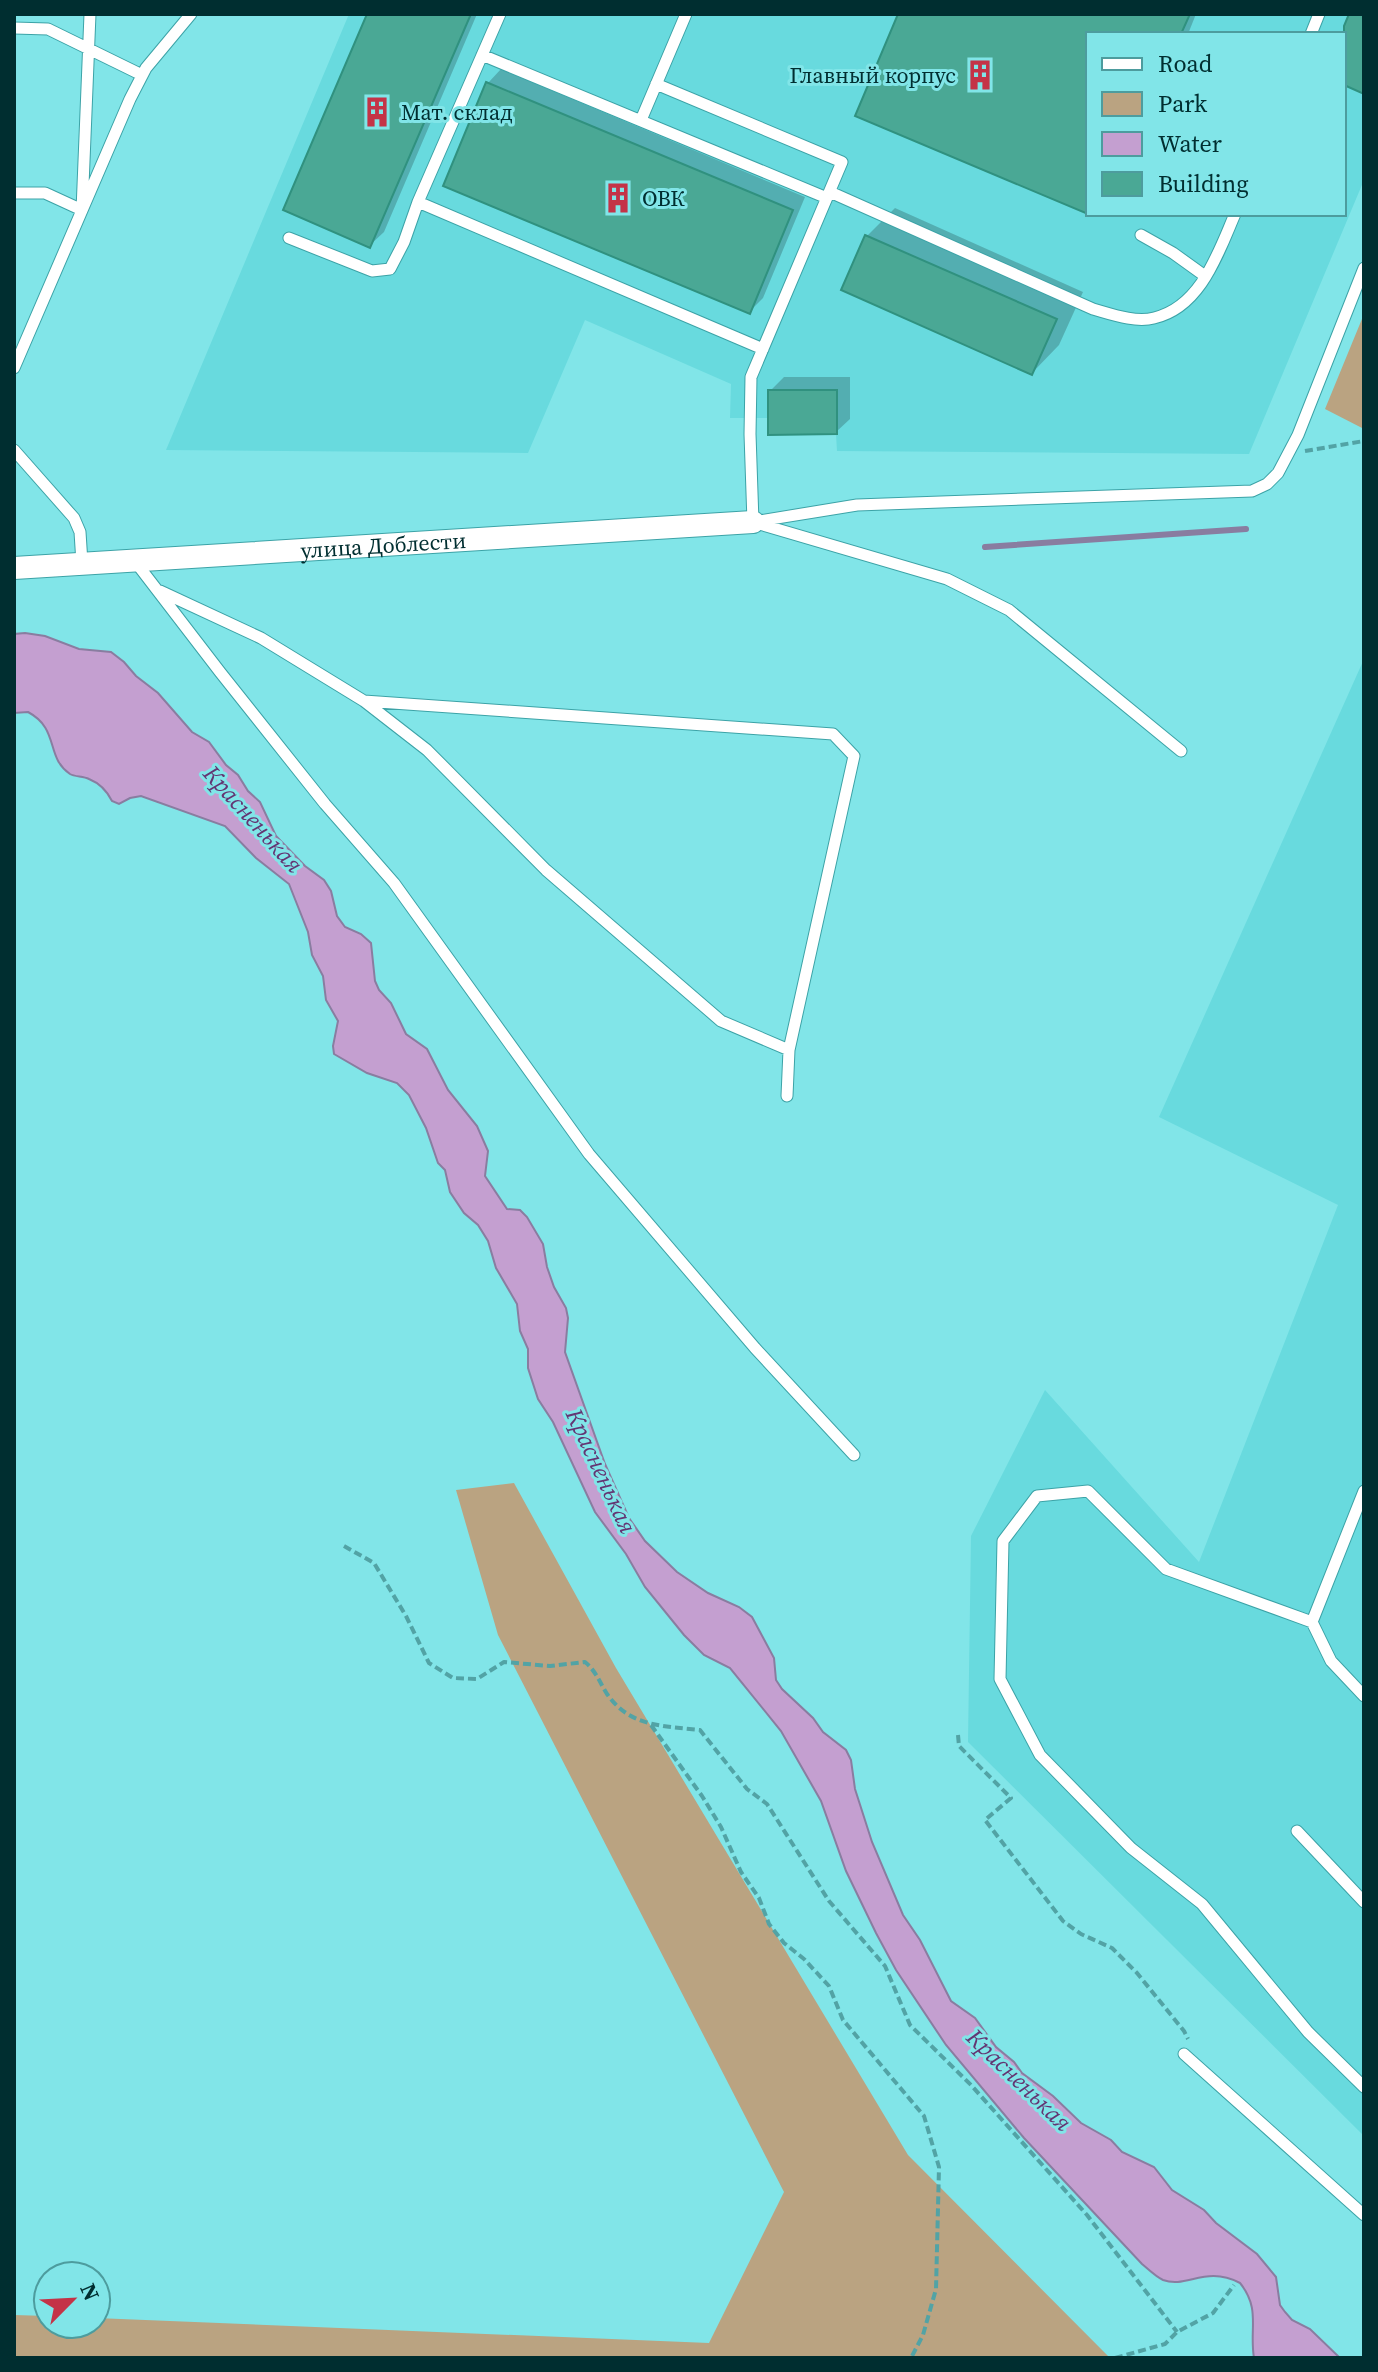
<svg xmlns="http://www.w3.org/2000/svg" width="1378" height="2372" viewBox="0 0 1378 2372" font-family="'Source Serif 4',serif">
  <style>
    .built { fill: #68dade; fill-rule: evenodd }
    .green { fill: #baa381 }
    .water { fill: #c49fd0; stroke: #897da0; stroke-width: 2 }
    .shadow { fill: #0003 }
    .lines { fill: none; stroke-linecap: round; stroke-linejoin: round }
    .stream { stroke: #897da0; stroke-width: 6 }
    .building { fill: #4aa895; stroke: #30917f; stroke-width: 2 }
    .service-casing { stroke: #3ca3a7; stroke-width: 13 }
    .minor-casing { stroke: #3ca3a7; stroke-width: 24 }
    .path { stroke: #52a3a5; stroke-width: 4; stroke-dasharray: 8 4; stroke-linecap: butt }
    .service { stroke: #fff; stroke-width: 11 }
    .minor { stroke: #fff; stroke-width: 22 }
    .labels { text-anchor: middle; stroke-width: 6; stroke-linejoin: round; paint-order: stroke }
    .poi-label { font-size: 22px; fill: #002e30; stroke: #81e5e8; text-anchor: start }
    .street-label { font-size: 22px; fill: #002e30; stroke: #81e5e8 }
    .water-label { font-size: 24px; font-style: italic; fill: #643572; stroke: #81e5e8 }
  </style>
  <rect width="100%" height="100%" fill="#81e5e8"/>
  <path class="built" d="M 349,14 L 1364,14 L 1364,180 L 1249,454 L 837,451 L 836,434 L 768,435 L 768,418 L 730,418 L 731,384 L 585,320 L 528,453 L 166,450 ZM 1088,34 L 1344,34 L 1344,214 L 1088,214 Z
    M 1364,659 L 1364,2136 L 968,1742 L 971,1536 L 1045,1390 L 1199,1562 L 1338,1205 L 1159,1117 Z"/>
  <path class="green" d="M 1364,314 L 1364,429 L 1325,409 Z
    M 514,1483 L 616,1668 L 908,2155 L 1110,2358 L 14,2358 L 14,2315 L 48,2316 L 48,2324 L 96,2324 L 96,2318 L 709,2343 L 784,2192 L 498,1635 L 456,1490 Z"/>
  <path class="water" d="M 25,633 L 45,636 L 79,649 L 111,652 L 124,662 L 136,676 L 158,693 L 192,732 L 209,742 L 226,765 L 238,775 L 248,791 L 260,802 L 276,836 L 305,866 L 324,880 L 331,891 L 337,916 L 345,927 L 361,934 L 371,943 L 375,981 L 379,990 L 391,1003 L 406,1034 L 427,1049 L 448,1090 L 477,1126 L 488,1151 L 485,1176 L 507,1209 L 520,1210 L 527,1217 L 543,1244 L 547,1267 L 554,1287 L 566,1308 L 568,1318 L 565,1352 L 605,1464 L 629,1518 L 645,1541 L 677,1572 L 708,1593 L 739,1607 L 752,1617 L 774,1658 L 776,1680 L 782,1689 L 813,1718 L 823,1732 L 846,1750 L 851,1760 L 855,1789 L 872,1842 L 903,1915 L 920,1940 L 951,2001 L 975,2018 L 996,2047 L 1014,2062 L 1022,2073 L 1053,2096 L 1081,2123 L 1111,2140 L 1122,2152 L 1154,2167 L 1172,2190 L 1204,2210 L 1216,2223 L 1257,2254 L 1276,2277 L 1280,2305 L 1285,2312 L 1292,2320 L 1310,2329 L 1340,2358 L 1254,2358 C 1249,2329 1261,2309 1240,2283 C 1205,2265 1187,2289 1163,2280 C 1156,2277 1148,2269 1142,2264 L 1024,2138 L 946,2045 L 896,1970 L 876,1933 L 846,1871 L 821,1801 L 781,1731 L 730,1668 L 704,1655 L 684,1635 L 645,1587 L 626,1554 L 595,1512 L 553,1422 L 538,1399 L 528,1368 L 528,1349 L 520,1331 L 517,1304 L 496,1268 L 488,1241 L 478,1225 L 464,1213 L 450,1192 L 445,1170 L 438,1163 L 426,1128 L 409,1095 L 397,1083 L 367,1073 L 334,1054 L 333,1046 L 338,1021 L 326,1000 L 323,976 L 312,955 L 308,932 L 289,884 L 256,858 L 225,826 L 141,796 L 130,798 L 119,804 L 112,801 C 107,791 99,783 89,779 C 83,776 75,777 70,774 C 45,757 60,729 28,712 L 14,713 L 14,634 Z"/>
  <path class="shadow" d="M 369,14 L 477,14 L 384,232 L 370,245 Z
    M 900,14 L 1196,14 L 1188,34 L 1088,34 L 1088,212 Z
    M 501,69 L 805,197 L 763,298 L 749,312 L 488,83 Z
    M 895,208 L 1083,292 L 1059,345 L 1032,373 L 844,289 L 867,236 Z
    M 784,377 L 850,377 L 850,419 L 836,432 L 770,391 Z"/>
  <g class="lines">
    <path class="stream" d="M 985,547 L 1246,529"/>
  </g>
  <path class="building" d="M 367,14 L 471,14 L 370,248 L 283,210 Z
    M 898,14 L 1190,14 L 1181,34 L 1088,34 L 1088,214 L 855,116 Z
    M 1349,14 L 1364,14 L 1364,94 L 1344,85 L 1344,26 Z
    M 486,82 L 793,210 L 750,314 L 443,186 Z
    M 865,235 L 1057,319 L 1032,375 L 841,290 Z
    M 768,390 L 837,390 L 837,434 L 768,435 Z"/>
  <g class="lines">
    <g class="service-casing">
      <path id="service" d="M 500,14 L 418,202 L 763,349
        M 14,28 L 48,29 L 142,75
        M 1311,34 L 1319,14
        M 482,55 L 827,198
        M 656,84 L 842,162 L 751,377 L 750,434 L 753,522
        M 641,120 L 686,14
        M 830,192 L 1093,309 C 1111,314 1135,323 1154,318 C 1201,307 1218,253 1235,214
        M 14,193 L 45,193 L 82,210 L 90,14
        M 1141,235 L 1173,253 L 1205,276
        M 289,238 L 372,271 L 390,269 L 404,242 L 418,202
        M 14,368 L 130,99 L 146,68 L 191,14
        M 14,450 L 74,518 L 80,532 L 82,563
        M 753,522 L 857,505 L 1252,491 L 1267,484 L 1278,473 L 1298,435 L 1364,268
        M 756,523 L 947,579 L 1009,610 L 1181,751
        M 134,560 L 220,672 L 325,804 L 394,883 L 589,1154 L 755,1348 L 854,1455
        M 160,591 L 261,638 L 364,701 L 427,750 L 546,870 L 721,1021 L 789,1050
        M 364,701 L 833,734 L 854,756 L 789,1050 L 787,1096
        M 1364,1491 L 1312,1622 L 1331,1661 L 1364,1696
        M 1312,1622 L 1166,1569 L 1088,1491 L 1037,1496 L 1003,1541 L 1000,1679 L 1040,1755 L 1131,1848 L 1202,1904 L 1308,2032 L 1364,2087
        M 1297,1831 L 1364,1902
        M 1184,2054 L 1364,2215"/>
    </g>
    <g class="minor-casing">
      <g id="minor">
        <path id="s1" d="M 14,568 L 753,522"/>
      </g>
    </g>
    <path class="path" d="M 1305,451 L 1364,441
      M 344,1546 L 374,1563 L 406,1616 L 429,1663 L 453,1678 L 477,1679 L 504,1662 L 550,1666 L 585,1662 C 596,1671 600,1683 607,1694 C 630,1727 663,1726 700,1730 L 747,1789 L 767,1804 L 829,1901 L 885,1966 L 910,2025 L 971,2085 L 1087,2215 L 1177,2332
      M 651,1725 L 702,1796 L 721,1827 L 741,1872 L 759,1898 L 769,1924 L 784,1943 L 804,1959 L 829,1986 L 843,2020 L 924,2116 L 939,2167 L 936,2289 L 923,2335 L 911,2358
      M 958,1735 L 959,1746 L 1011,1798 L 985,1820 L 1063,1921 L 1081,1934 L 1112,1948 L 1137,1973 L 1184,2031 L 1188,2039
      M 1115,2358 L 1165,2344 L 1177,2332 L 1213,2313 L 1234,2285"/>
    <use href="#service" class="service"/>
    <use href="#minor" class="minor"/>
  </g>
  <defs>
    <g id="building-bare" transform="scale(2.4)"><path d="M-4-6H4V6H1V3H-1V6H-4ZM-2.5-4.3h1.7v1.8h-1.7ZM.8-4.3h1.7v1.8H.8ZM-2.5-1h1.7V.8h-1.7ZM.8-1h1.7V.8H.8Z" fill="#c43347" stroke="#81e5e8" stroke-width="2.5" paint-order="stroke"/></g>
  </defs>
  <g fill-rule="evenodd">
    <use href="#building-bare" x="980" y="75"/>
    <use href="#building-bare" x="377" y="112"/>
    <use href="#building-bare" x="618" y="198"/>
  </g>
  <g class="labels">
    <g class="poi-label">
      <text x="956" y="83" text-anchor="end">Главный корпус</text>
      <text x="401" y="120">Мат. склад</text>
      <text x="642" y="206">ОВК</text>
    </g>
    <g class="street-label">
      <text dy="8" stroke="none"><textPath href="#s1" startOffset="370">улица Доблести</textPath></text>
    </g>
    <g class="water-label">
      <text transform="translate(253 819) rotate(48)" y="8">Красненькая</text>
      <text transform="translate(601 1471) rotate(65)" y="8">Красненькая</text>
      <text transform="translate(1019 2080) rotate(44)" y="8">Красненькая</text>
    </g>
  </g>
  <rect width="1378" height="2372" fill="none" stroke="#002e30" stroke-width="32"/>
  <rect x="1086" y="32" width="260" height="184" fill="#81e5e8" stroke="#4d9c9e" stroke-width="2"/>
  <rect x="1102" y="58" width="40" height="12" fill="#ffffff" stroke="#4d9c9e" stroke-width="2"/>
  <text x="1158" y="72" font-size="24" fill="#002e30">Road</text>
  <rect x="1102" y="92" width="40" height="24" fill="#baa381" stroke="#4d9c9e" stroke-width="2"/>
  <text x="1158" y="112" font-size="24" fill="#002e30">Park</text>
  <rect x="1102" y="132" width="40" height="24" fill="#c49fd0" stroke="#4d9c9e" stroke-width="2"/>
  <text x="1158" y="152" font-size="24" fill="#002e30">Water</text>
  <rect x="1102" y="172" width="40" height="24" fill="#4aa895" stroke="#4d9c9e" stroke-width="2"/>
  <text x="1158" y="192" font-size="24" fill="#002e30">Building</text>
  <g transform="translate(72 2300) rotate(66)"><circle r="38" fill="#81e5e8" stroke="#4d9c9e" stroke-width="2"/>
  <path d="M0-6L14 30L0 20L-14 30Z" fill="#c43347"/>
  <text y="-12" font-size="22" font-weight="bold" text-anchor="middle" fill="#002e30">N</text>
  </g>
</svg>
